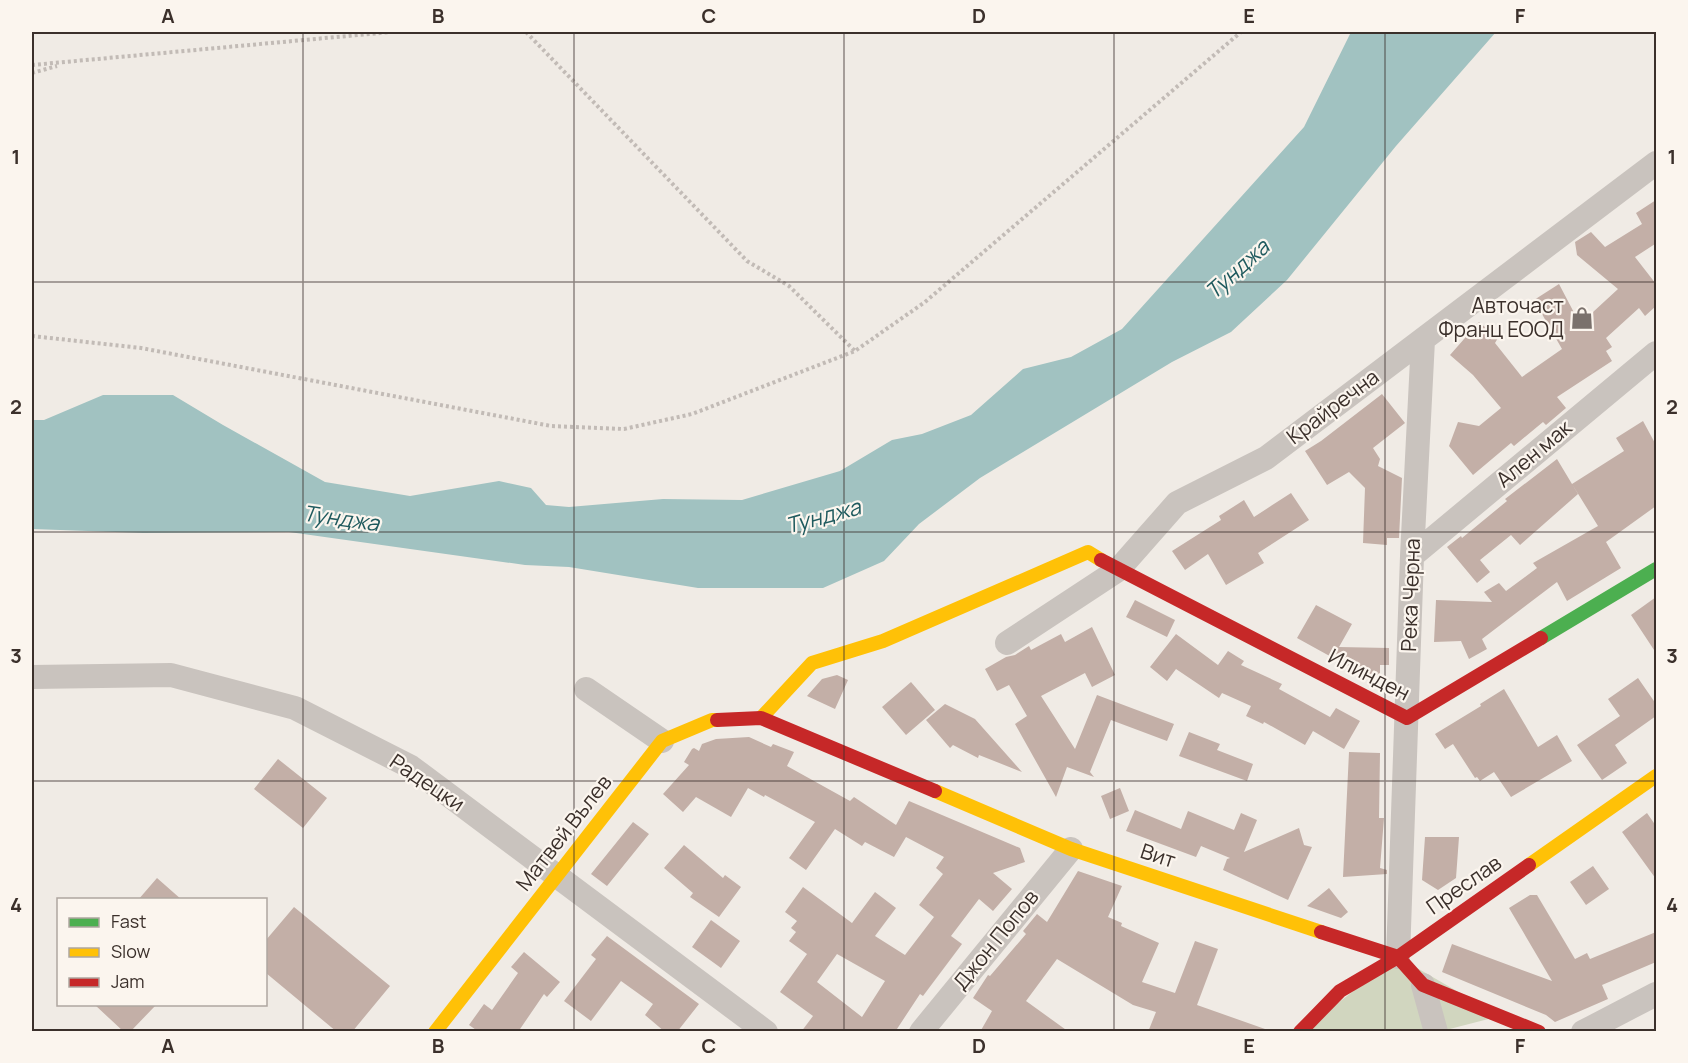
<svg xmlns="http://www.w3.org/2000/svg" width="1688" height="1063" viewBox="0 0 1688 1063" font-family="Manrope,sans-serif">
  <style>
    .green { fill: #d1d6bf }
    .water { fill: #a1c2c1 }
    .building { fill: #c3afa7; fill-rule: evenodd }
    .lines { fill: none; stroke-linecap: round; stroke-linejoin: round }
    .path { stroke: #c2bbb6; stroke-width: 4; stroke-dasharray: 3 3; stroke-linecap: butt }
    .street { stroke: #c9c3be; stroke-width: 24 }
    .fast { stroke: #4caf50; stroke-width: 14 }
    .slow { stroke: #ffc107; stroke-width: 14 }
    .jam { stroke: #c62828; stroke-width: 14 }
    .grid { fill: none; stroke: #3b302b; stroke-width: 1.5; stroke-opacity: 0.55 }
    .labels { text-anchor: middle; stroke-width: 4.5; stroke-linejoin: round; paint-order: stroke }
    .poi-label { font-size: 21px; fill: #3b302b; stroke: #fbf5ee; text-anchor: end }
    .street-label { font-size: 21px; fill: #3b302b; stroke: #fbf5ee }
    .water-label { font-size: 22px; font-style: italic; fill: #1f5a5e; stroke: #fbf5ee }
    .neatline { fill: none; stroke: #3b302b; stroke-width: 2 }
    .grid-label { font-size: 20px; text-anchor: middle; font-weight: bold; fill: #3b302b }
  </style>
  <rect width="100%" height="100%" fill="#f0ebe5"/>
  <path class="green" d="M 1398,957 L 1500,1016 L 1442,1031 L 1300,1032 Z"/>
  <path class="water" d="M 1351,32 L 1496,32 L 1396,146 L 1287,280 L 1231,332 L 1172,362 L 980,478 L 919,524 L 884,561 L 823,588 L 698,588 L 569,567 L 525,565 L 289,532 L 143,533 L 32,529 L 32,420 L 44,420 L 103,395 L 173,395 L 223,425 L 325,482 L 410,496 L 499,481 L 531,488 L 546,505 L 569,507 L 663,499 L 742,500 L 840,471 L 892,440 L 922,434 L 971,415 L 1023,369 L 1071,357 L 1122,329 L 1304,127 Z"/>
  <path class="building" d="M 1656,200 L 1656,247 L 1655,244 L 1635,257 L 1656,284 L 1656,306 L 1645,316 L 1639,308 L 1606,338 L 1612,347 L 1606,351 L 1612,361 L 1557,397 L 1566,408 L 1546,425 L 1543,422 L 1514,446 L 1511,443 L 1473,475 L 1449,446 L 1458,422 L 1479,426 L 1501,408 L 1473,375 L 1450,355 L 1479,322 L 1498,338 L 1495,343 L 1522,377 L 1562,349 L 1534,300 L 1559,284 L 1580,324 L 1618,289 L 1577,255 L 1575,242 L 1591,232 L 1605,247 L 1642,224 L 1636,213 Z
    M 1382,394 L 1405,423 L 1373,448 L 1380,459 L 1378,466 L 1402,478 L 1399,538 L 1387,538 L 1387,545 L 1363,543 L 1365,488 L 1349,472 L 1327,485 L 1305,451 L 1321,441 Z
    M 1643,421 L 1656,445 L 1656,506 L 1606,542 L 1621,568 L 1567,601 L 1557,582 L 1482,639 L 1487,649 L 1469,659 L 1461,641 L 1434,642 L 1436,600 L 1492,602 L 1484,592 L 1499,583 L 1506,591 L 1537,568 L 1533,563 L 1598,526 L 1572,484 L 1624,451 L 1616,438 Z
    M 1557,459 L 1578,494 L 1520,545 L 1511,535 L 1480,560 L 1490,572 L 1477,583 L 1447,547 L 1461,536 L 1462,538 L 1507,501 L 1505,499 Z
    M 1291,493 L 1309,520 L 1258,553 L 1264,563 L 1226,585 L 1208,554 L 1185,570 L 1172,551 L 1221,520 L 1219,516 L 1244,500 L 1254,517 Z
    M 1656,597 L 1656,653 L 1631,615 Z
    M 1135,600 L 1175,620 L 1167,637 L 1126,617 Z
    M 1316,605 L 1352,624 L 1339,647 L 1389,648 L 1389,665 L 1380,665 L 1380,675 L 1364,675 L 1297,638 Z
    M 1092,627 L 1115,675 L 1092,687 L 1085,673 L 1041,696 L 1075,749 L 1097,695 L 1174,724 L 1167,741 L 1111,720 L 1090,772 L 1094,777 L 1067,767 L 1056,797 L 1015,724 L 1027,716 L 1009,685 L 997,691 L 985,669 L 1006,657 L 1015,655 L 1029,646 L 1031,650 L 1061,634 L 1065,642 Z
    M 1176,634 L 1218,665 L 1228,651 L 1244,661 L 1241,665 L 1282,684 L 1279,689 L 1330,717 L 1336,708 L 1360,721 L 1344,749 L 1313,731 L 1305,745 L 1264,722 L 1263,724 L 1246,716 L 1251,706 L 1222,693 L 1219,698 L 1176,669 L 1167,681 L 1150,667 Z
    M 837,675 L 848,680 L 835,709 L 807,696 L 822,679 Z
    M 1638,678 L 1656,704 L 1656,716 L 1615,745 L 1627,763 L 1602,780 L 1577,745 L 1620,716 L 1608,699 Z
    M 911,682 L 935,710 L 906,735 L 882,707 Z
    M 1504,689 L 1538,747 L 1557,735 L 1572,761 L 1511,797 L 1494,772 L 1480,781 L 1477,777 L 1475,778 L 1453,744 L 1445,749 L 1435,734 L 1481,706 L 1480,704 Z
    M 945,704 L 975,719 L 1022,772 L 979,755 L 978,758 L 953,745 L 950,748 L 926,720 Z
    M 1189,732 L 1220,744 L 1217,750 L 1253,764 L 1247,781 L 1179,756 Z
    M 749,737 L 771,747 L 773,744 L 794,752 L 787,766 L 850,801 L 854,797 L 896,825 L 909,801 L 1020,848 L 1025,862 L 993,873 L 1012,889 L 993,911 L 979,899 L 951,936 L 962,944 L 923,996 L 920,994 L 895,1032 L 801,1032 L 813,1016 L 780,992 L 807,954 L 789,941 L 796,932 L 791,928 L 797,921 L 785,912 L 803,887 L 852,923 L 875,892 L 896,908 L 875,936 L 905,955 L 934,917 L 919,905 L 943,874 L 936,868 L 944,857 L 906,837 L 894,857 L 865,842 L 862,846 L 835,829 L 806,870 L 789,858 L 815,822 L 765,795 L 764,797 L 748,788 L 731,817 L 696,797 L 683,812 L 663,794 L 689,765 L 684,762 L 692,749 L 694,748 L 699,751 L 702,744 L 716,739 ZM 837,954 L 885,981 L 862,1017 L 817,982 Z
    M 1349,752 L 1380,753 L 1379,818 L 1384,818 L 1380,868 L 1387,870 L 1387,874 L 1343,877 Z
    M 278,759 L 327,798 L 303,828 L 254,789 Z
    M 1120,788 L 1129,811 L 1110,819 L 1101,796 Z
    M 1135,810 L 1181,829 L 1188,811 L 1234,830 L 1241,813 L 1257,820 L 1244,852 L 1299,828 L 1304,845 L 1312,847 L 1288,900 L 1223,870 L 1227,859 L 1230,858 L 1201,846 L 1196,857 L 1126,831 Z
    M 1647,813 L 1656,826 L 1656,879 L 1622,832 Z
    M 633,822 L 649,834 L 607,886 L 591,874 Z
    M 1425,837 L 1459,837 L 1456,878 L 1438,890 L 1422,880 Z
    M 684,845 L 723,878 L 725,875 L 741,887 L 719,917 L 690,897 L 693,893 L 664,868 Z
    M 1593,866 L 1609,889 L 1586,905 L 1570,882 Z
    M 1078,871 L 1122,886 L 1108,917 L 1122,923 L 1121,926 L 1159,943 L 1142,982 L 1175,993 L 1195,941 L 1218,949 L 1197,1005 L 1265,1029 L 1265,1032 L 1148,1032 L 1156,1012 L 1133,1005 L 1057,959 L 1026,1001 L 1069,1032 L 980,1032 L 992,1011 L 973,998 L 988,975 L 990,976 L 1026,934 L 1023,931 L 1037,914 L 1047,922 Z
    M 157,878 L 182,900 L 138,900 Z
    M 1329,888 L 1348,912 L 1341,918 L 1307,906 Z
    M 1530,895 L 1537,895 L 1575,959 L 1587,953 L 1590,959 L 1656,932 L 1656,962 L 1602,985 L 1608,999 L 1555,1022 L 1546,1015 L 1442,972 L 1452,944 L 1552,981 L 1509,908 Z
    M 294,907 L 390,986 L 352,1032 L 337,1032 L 266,973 L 266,940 Z
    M 711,920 L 740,941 L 721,968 L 692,947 Z
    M 607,936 L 699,1004 L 677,1032 L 665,1032 L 645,1015 L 653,1004 L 621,981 L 591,1021 L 564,1001 L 596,959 L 591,955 Z
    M 524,952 L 560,982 L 547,997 L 544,994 L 518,1032 L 479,1032 L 469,1025 L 484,1004 L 492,1010 L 518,973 L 511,967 Z
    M 95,1005 L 156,1005 L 130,1032 L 124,1032 Z"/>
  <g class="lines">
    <path class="path" d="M 526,32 L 747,261 L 789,286 L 855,351
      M 32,65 L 391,32
      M 32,73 L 57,66
      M 32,336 L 141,348 L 551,426 L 624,429 L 692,414 L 855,351 L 925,302 L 1241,32"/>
    <path class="street" d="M 1412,556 L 1656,353
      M 1007,643 L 1118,570 L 1177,503 L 1266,458 L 1656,163
      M 32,677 L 171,675 L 295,708 L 411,767 L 766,1032
      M 586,689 L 662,741
      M 1398,957 L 1412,556 L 1423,340
      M 1423,985 L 1436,1032
      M 921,1032 L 1071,849
      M 1583,1032 L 1656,994"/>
    <path class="fast" d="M 1541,638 L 1656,569"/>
    <path class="slow" d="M 761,718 L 812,663 L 883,641 L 1088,552 L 1101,560
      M 935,791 L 1071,849 L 1321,932
      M 1529,865 L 1656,776
      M 435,1032 L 662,741 L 712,720 L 717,720"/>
    <path class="jam" d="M 1101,560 L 1407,718 L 1541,638
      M 717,720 L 761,718 L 935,791
      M 1321,932 L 1398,957 L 1423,985 L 1539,1032
      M 1300,1032 L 1340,991 L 1398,957 L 1529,865"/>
  </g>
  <path class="grid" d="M 303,32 L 303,1032M 574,32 L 574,1032M 844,32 L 844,1032M 1114,32 L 1114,1032M 1385,32 L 1385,1032M 32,282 L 1656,282M 32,532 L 1656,532M 32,781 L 1656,781"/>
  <defs>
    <g id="shop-bare" transform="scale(1.8)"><path d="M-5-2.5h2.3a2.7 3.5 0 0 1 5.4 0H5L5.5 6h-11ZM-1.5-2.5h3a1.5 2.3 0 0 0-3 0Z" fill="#7a716c" stroke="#fbf5ee" stroke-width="2.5" paint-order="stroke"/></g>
  </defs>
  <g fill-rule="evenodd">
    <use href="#shop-bare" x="1582" y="318"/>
  </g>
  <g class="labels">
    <g class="poi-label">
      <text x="1564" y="313">Авточаст<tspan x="1564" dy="24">Франц ЕООД</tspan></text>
    </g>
    <g class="street-label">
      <text transform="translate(1333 407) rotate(-37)" y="7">Крайречна</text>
      <text transform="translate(1534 454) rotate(-40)" y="7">Ален мак</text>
      <text transform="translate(1411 595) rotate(-88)" y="7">Река Черна</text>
      <text transform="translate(1369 675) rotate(27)" y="7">Илинден</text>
      <text transform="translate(427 783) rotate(34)" y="7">Радецки</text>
      <text transform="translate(564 833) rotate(-52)" y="7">Матвей Вълев</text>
      <text transform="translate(1158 856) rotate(18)" y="7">Вит</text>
      <text transform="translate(1464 885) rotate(-35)" y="7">Преслав</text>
      <text transform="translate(996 940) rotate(-51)" y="7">Джон Попов</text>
    </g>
    <g class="water-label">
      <text transform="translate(1237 269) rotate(-42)" y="8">Тунджа</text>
      <text transform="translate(823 516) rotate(-15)" y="8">Тунджа</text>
      <text transform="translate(341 518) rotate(8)" y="8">Тунджа</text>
    </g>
  </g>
  <rect width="1688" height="1063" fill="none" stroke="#fbf5ee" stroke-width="66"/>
  <rect x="57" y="898" width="210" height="108" fill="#fbf5ee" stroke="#aea6a0" stroke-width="1.5"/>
  <rect x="69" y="918" width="30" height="9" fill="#4caf50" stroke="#aea6a0" stroke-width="1.5"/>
  <text x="111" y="928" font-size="18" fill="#3b302b">Fast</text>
  <rect x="69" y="948" width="30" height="9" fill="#ffc107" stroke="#aea6a0" stroke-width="1.5"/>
  <text x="111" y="958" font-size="18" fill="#3b302b">Slow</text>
  <rect x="69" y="978" width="30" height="9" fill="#c62828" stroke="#aea6a0" stroke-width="1.5"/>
  <text x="111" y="988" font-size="18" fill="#3b302b">Jam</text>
  <rect x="33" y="33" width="1622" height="997" class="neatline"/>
  <g class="grid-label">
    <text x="168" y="23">A</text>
    <text x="438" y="23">B</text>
    <text x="709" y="23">C</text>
    <text x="979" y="23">D</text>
    <text x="1249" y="23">E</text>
    <text x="1520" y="23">F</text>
    <text x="16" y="164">1</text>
    <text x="1672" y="164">1</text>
    <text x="16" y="414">2</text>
    <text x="1672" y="414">2</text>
    <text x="16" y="663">3</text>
    <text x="1672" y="663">3</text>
    <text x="16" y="912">4</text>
    <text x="1672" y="912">4</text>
    <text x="168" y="1053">A</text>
    <text x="438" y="1053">B</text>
    <text x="709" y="1053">C</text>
    <text x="979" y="1053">D</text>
    <text x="1249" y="1053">E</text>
    <text x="1520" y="1053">F</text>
  </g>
</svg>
